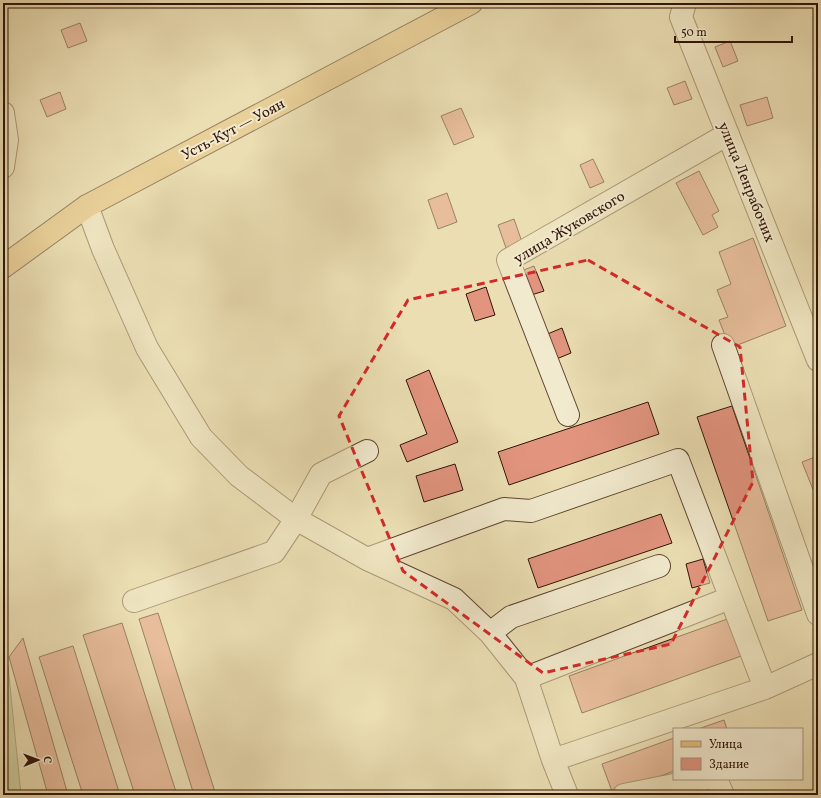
<svg xmlns="http://www.w3.org/2000/svg" width="821" height="798" viewBox="0 0 821 798" font-family="Vollkorn,serif">
  <style>
    .green { fill: #b8c18c; stroke: #746a4a }
    .building { fill: #e2947f; stroke: #311408 }
    .lines { fill: none; stroke-linecap: round; stroke-linejoin: round }
    .minor-casing { stroke: #604633; stroke-width: 24 }
    .major-casing { stroke: #311408; stroke-width: 24 }
    .minor { stroke: #f2eace; stroke-width: 22 }
    .major { stroke: #e6bf7a; stroke-width: 22 }
    .marked { fill: none; stroke: #d62828; stroke-width: 3; stroke-dasharray: 8 5; stroke-linejoin: round }
    .labels { text-anchor: middle; stroke-width: 4; stroke-linejoin: round; paint-order: stroke }
    .street-label { font-size: 15px; fill: #311408; stroke: #f2eace }
  </style>
  <rect width="100%" height="100%" fill="#ebdeb3"/>
  <filter id="stains"><feTurbulence type="fractalNoise" baseFrequency=".005" numOctaves="4"/><feColorMatrix values="0 0 0 0 .2 0 0 0 0 .09 0 0 0 0 .02 0 0 0 .5 -.17"/></filter>
  <radialGradient id="worn" r=".72"><stop offset=".6" stop-color="#630" stop-opacity="0"/><stop offset="1" stop-color="#630" stop-opacity=".3"/></radialGradient>
  <path class="green" d="M 3,648 L 8,666 L 21,795 L 3,795 Z"/>
  <path class="building" d="M 80,23 L 87,41 L 68,48 L 61,30 Z
    M 730,41 L 738,61 L 723,67 L 715,47 Z
    M 685,81 L 692,99 L 674,105 L 667,88 Z
    M 60,92 L 66,109 L 47,117 L 40,100 Z
    M 767,97 L 773,118 L 747,126 L 740,105 Z
    M 461,108 L 474,137 L 454,145 L 441,116 Z
    M 593,159 L 604,182 L 590,188 L 580,165 Z
    M 699,171 L 719,211 L 712,215 L 718,227 L 703,235 L 676,183 Z
    M 447,193 L 457,222 L 438,229 L 428,200 Z
    M 514,219 L 522,242 L 506,248 L 498,225 Z
    M 753,238 L 786,326 L 730,348 L 719,320 L 728,317 L 717,290 L 731,284 L 719,252 Z
    M 534,266 L 544,291 L 525,297 L 516,273 Z
    M 486,287 L 495,315 L 475,321 L 466,294 Z
    M 562,328 L 571,353 L 554,360 L 545,335 Z
    M 429,370 L 458,442 L 407,462 L 400,445 L 427,434 L 406,380 Z
    M 648,402 L 659,434 L 509,485 L 498,452 Z
    M 732,406 L 802,610 L 768,621 L 697,417 Z
    M 818,456 L 818,502 L 802,462 Z
    M 455,464 L 463,490 L 424,502 L 416,476 Z
    M 661,514 L 672,543 L 538,588 L 528,559 Z
    M 703,559 L 710,583 L 692,588 L 686,564 Z
    M 158,613 L 216,795 L 194,795 L 139,619 Z
    M 730,618 L 744,655 L 582,713 L 569,676 Z
    M 122,623 L 177,795 L 135,795 L 83,635 Z
    M 23,638 L 68,795 L 48,795 L 9,657 Z
    M 73,646 L 120,795 L 83,795 L 39,657 Z
    M 724,720 L 727,729 L 698,729 Z
    M 674,738 L 674,771 L 613,794 L 602,764 Z"/>
  <g class="lines">
    <g class="minor-casing">
      <path id="minor" d="M 685,3 L 681,17 L 818,360
        M 3,113 L 7,140 L 3,167
        M 87,206 L 103,249 L 147,348 L 201,437 L 239,476 L 296,519 L 367,559 L 454,599 L 490,633 L 526,678 L 553,760 L 567,795
        M 723,345 L 818,614
        M 568,415 L 508,260 L 728,134
        M 367,559 L 504,509 L 531,511 L 678,460 L 765,688
        M 134,601 L 274,552 L 296,519 L 321,474 L 367,451
        M 490,633 L 511,617 L 659,566
        M 526,678 L 730,598
        M 553,760 L 765,688 L 818,664
        M 716,779 L 723,795
        M 624,795 L 704,779"/>
    </g>
    <g class="major-casing">
      <path id="major" d="M 3,267 L 87,206 L 471,3"/>
    </g>
    <use href="#minor" class="minor"/>
    <use href="#major" class="major"/>
  </g>
  <path d="M0 0H821V798H0ZM 588,260 L 740,347 L 753,482 L 671,644 L 543,673 L 403,571 L 339,416 L 408,300 Z" fill="#ebdeb3" fill-opacity=".55" fill-rule="evenodd"/>
  <path class="marked" d="M 588,260 L 740,347 L 753,482 L 671,644 L 543,673 L 403,571 L 339,416 L 408,300 Z"/>
  <g class="labels">
    <g class="street-label">
      <text transform="translate(233 129) rotate(-28)" y="5">Усть-Кут — Уоян</text>
      <text transform="translate(747 182) rotate(68)" y="5">улица Ленрабочих</text>
      <text transform="translate(569 227) rotate(-31)" y="5">улица Жуковского</text>
    </g>
  </g>
  <rect width="821" height="798" fill="none" stroke="#ebdeb3" stroke-width="16"/>
  <rect x="4" y="4" width="813" height="790" fill="none" stroke="#311408" stroke-width="2"/>
  <rect x="8" y="8" width="805" height="782" fill="none" stroke="#311408"/>
  <rect x="673" y="728" width="130" height="52" fill="#f2eace" stroke="#a5947f"/>
  <rect x="681" y="741" width="20" height="6" fill="#e6bf7a" stroke="#a5947f"/>
  <text x="709" y="748" font-size="12" fill="#311408">Улица</text>
  <rect x="681" y="758" width="20" height="12" fill="#e2947f" stroke="#a5947f"/>
  <text x="709" y="768" font-size="12" fill="#311408">Здание</text>
  <g transform="translate(38 760) rotate(89)" stroke="#f2eace" stroke-width="3" paint-order="stroke">
  <path d="M0-3L7 15L0 10L-7 15Z" fill="#311408"/>
  <text y="-6" font-size="11" font-weight="bold" text-anchor="middle" fill="#311408">С</text>
  </g>
  <path d="M675 36v6h117v-6" fill="none" stroke="#311408" stroke-width="2"/>
  <text x="681" y="36" font-size="12" fill="#311408" stroke="#f2eace" stroke-width="3" paint-order="stroke">50 m</text>
  <rect width="100%" height="100%" filter="url(#stains)"/>
  <rect width="100%" height="100%" fill="url(#worn)"/>
</svg>
